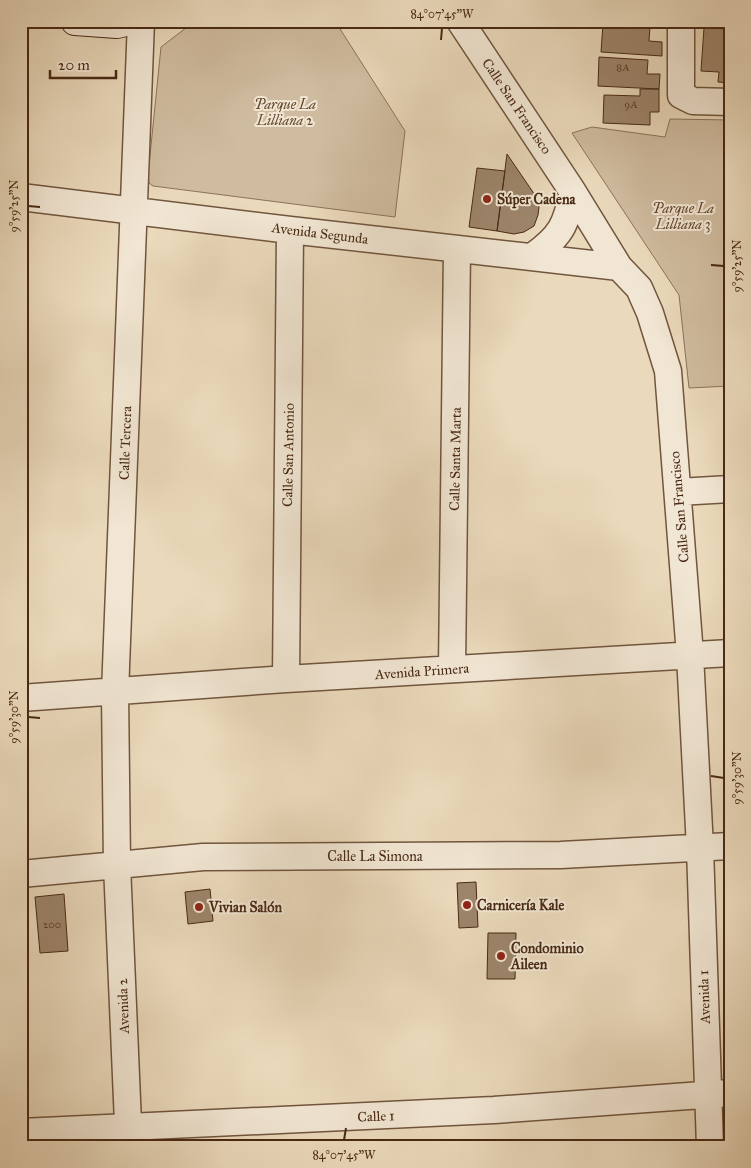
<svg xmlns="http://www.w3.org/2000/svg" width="751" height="1168" viewBox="0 0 751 1168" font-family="'IM FELL Great Primer',serif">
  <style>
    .green { fill: #cfbb9f; stroke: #8c725a }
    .building { fill: #9d856b; stroke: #492914 }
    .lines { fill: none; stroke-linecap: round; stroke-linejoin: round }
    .minor-casing { stroke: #71553e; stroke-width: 29 }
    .secondary-casing { stroke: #492914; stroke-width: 30 }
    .path { stroke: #492914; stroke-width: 3; stroke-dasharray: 4 2.5; stroke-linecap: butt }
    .minor { stroke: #f1e6d3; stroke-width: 26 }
    .secondary { stroke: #f1e6d3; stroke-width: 28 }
    .ticks { fill: none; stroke: #492914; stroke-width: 2 }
    .poi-dot { fill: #8f2418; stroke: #f1e6d3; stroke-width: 2 }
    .labels { text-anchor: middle; stroke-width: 4; stroke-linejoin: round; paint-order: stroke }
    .number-label { font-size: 11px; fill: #5e402a }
    .park-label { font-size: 14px; font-style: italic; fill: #644630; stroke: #f1e6d3 }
    .street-label { font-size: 14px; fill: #492914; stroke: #f1e6d3 }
    .poi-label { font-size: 14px; font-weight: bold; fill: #492914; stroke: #f1e6d3; text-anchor: start }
    .neatline { fill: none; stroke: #492914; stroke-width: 2 }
    .ticks-label { font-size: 12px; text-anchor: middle; fill: #492914 }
  </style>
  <rect width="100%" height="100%" fill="#ead9bb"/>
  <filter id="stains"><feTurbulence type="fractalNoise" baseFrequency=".004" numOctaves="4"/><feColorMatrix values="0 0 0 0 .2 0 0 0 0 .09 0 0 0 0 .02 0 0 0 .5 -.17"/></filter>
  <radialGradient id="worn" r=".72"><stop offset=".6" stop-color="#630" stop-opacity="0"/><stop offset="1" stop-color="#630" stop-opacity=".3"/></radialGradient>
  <path class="green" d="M 195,21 L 335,21 L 405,131 L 395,217 L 153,186 L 149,183 L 148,175 L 161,47 Z
    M 670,119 L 730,120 L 730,174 L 726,174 L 730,181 L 730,386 L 689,388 L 679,295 L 572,133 L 592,127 L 665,137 Z"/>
  <path class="building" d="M 603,24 L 650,27 L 649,41 L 662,42 L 662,56 L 601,52 Z
    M 704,28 L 730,29 L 730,83 L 718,82 L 719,72 L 701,71 Z
    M 599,57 L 648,60 L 647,74 L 660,74 L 659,89 L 598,86 Z
    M 640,89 L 659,89 L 659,112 L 650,112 L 650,125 L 603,123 L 604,95 L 640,96 Z
    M 507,154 L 537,198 L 539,207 L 538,215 L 534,226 L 524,232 L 514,234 L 497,231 Z
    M 477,168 L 505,171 L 497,231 L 469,227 Z
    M 728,871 L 730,871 L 729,953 Z
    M 476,882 L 478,927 L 459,928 L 457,883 Z
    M 210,889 L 213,921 L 188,924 L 185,892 Z
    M 64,894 L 68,951 L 40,953 L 35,897 Z
    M 488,933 L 516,933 L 515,979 L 487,979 Z
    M 115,1137 L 117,1147 L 21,1147 L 21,1141 Z"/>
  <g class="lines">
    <g class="minor-casing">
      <path id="minor" d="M 460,21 L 573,192 L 619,267 L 639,288 L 650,313 L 668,371 L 690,655 L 700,848 L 710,1147
        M 681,21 L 681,95 L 693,101 L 730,102
        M 21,197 L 290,230 L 619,267
        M 533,256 C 561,236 566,225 573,192
        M 678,492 L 730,489
        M 452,669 L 457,249
        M 286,679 L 290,230
        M 21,698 L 286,679 L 730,653
        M 21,874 L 203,857 L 561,855 L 730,846
        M 21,1132 L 494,1110 L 730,1093
        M 129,1147 L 117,865 L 115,693 L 141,21"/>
    </g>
    <g class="secondary-casing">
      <path id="secondary" d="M 75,21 L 117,24 L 130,21"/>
    </g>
    <path class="path" d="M 723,132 L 730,132"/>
    <use href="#minor" class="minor"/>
    <use href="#secondary" class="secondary"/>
  </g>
  <path class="ticks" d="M 441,40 L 442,28M 28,206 L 40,207M 711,265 L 724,266M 28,717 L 40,718M 711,776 L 724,778M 344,1140 L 346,1128"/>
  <g class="poi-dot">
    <circle cx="487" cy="199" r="5"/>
    <circle cx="467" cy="905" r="5"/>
    <circle cx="199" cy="907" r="5"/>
    <circle cx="501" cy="956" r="5"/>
  </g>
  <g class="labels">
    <g class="number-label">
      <text x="623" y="71">8A</text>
      <text x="631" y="108">9A</text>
      <text x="52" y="928">200</text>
    </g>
    <g class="park-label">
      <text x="285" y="109">Parque La<tspan x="285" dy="16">Lilliana 2</tspan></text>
      <text x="683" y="213">Parque La<tspan x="683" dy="16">Lilliana 3</tspan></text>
    </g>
    <g class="street-label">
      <text transform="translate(517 106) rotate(56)" y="5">Calle San Francisco</text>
      <text transform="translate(320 233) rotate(7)" y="5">Avenida Segunda</text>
      <text transform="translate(125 443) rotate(-88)" y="5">Calle Tercera</text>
      <text transform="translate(288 455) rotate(-89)" y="5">Calle San Antonio</text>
      <text transform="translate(455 459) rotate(-89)" y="5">Calle Santa Marta</text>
      <text transform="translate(679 507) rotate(-95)" y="5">Calle San Francisco</text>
      <text transform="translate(422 671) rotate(-4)" y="5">Avenida Primera</text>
      <text x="375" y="861">Calle La Simona</text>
      <text transform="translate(704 997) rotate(-92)" y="5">Avenida 1</text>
      <text transform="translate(123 1006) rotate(-92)" y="5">Avenida 2</text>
      <text transform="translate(376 1116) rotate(-2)" y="5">Calle 1</text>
    </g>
    <g class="poi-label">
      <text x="497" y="204">Súper Cadena</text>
      <text x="477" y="910">Carnicería Kale</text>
      <text x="209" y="912">Vivian Salón</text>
      <text x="511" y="953">Condominio<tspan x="511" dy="16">Aileen</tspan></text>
    </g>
  </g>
  <rect width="751" height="1168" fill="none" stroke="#ead9bb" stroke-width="55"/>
  <path d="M50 70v8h66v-8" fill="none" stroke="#492914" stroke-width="2.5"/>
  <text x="58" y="70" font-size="15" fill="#492914" stroke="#f1e6d3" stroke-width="4" paint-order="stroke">20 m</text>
  <rect x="28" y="28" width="696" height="1112" class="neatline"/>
  <g class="ticks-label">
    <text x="442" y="18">84°07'45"W</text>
    <text transform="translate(14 206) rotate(-90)" y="4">9°59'25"N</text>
    <text transform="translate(737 266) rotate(-90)" y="4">9°59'25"N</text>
    <text transform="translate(14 717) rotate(-90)" y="4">9°59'30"N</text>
    <text transform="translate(737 778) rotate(-90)" y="4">9°59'30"N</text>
    <text x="344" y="1159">84°07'45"W</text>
  </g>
  <rect width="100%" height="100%" filter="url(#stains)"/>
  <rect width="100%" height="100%" fill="url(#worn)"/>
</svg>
